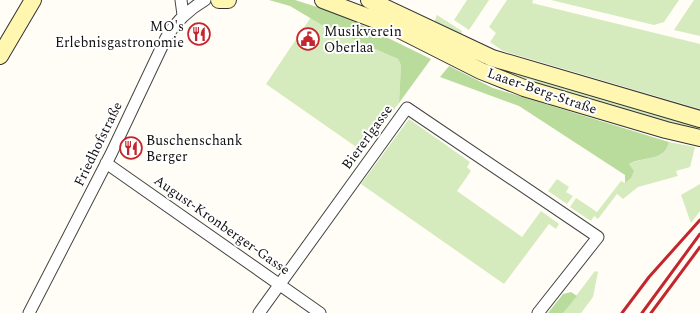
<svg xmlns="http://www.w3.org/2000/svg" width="700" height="313" font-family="Spectral,serif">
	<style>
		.green { fill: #d5ebbd }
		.forest { fill: #b9dc9c }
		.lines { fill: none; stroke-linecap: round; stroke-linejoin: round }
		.minor-casing { stroke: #444; stroke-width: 13 }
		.secondary-casing { stroke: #333; stroke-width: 18 }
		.minor { stroke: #fff; stroke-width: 11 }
		.secondary { stroke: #fff6b0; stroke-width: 16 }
		.rail { stroke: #c4262e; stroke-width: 3 }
		.labels { text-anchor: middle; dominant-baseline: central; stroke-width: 4; stroke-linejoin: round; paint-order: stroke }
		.poi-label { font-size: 14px; fill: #111; stroke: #fff; text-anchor: start }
		.street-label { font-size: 14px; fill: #111; stroke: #fff }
	</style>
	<rect width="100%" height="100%" fill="#fffdf5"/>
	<path class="green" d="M467 0H489L469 30 454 20Z
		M507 0H533L532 3 700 44V109L503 51 490 42 496 33 489 27Z
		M551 0H679L664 22 654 25Z
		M694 0H700V36L674 30Z
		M437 15 462 31 461 35 434 22Z
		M311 17 327 28 398 59 401 65 399 103 362 151 266 84Z
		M466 53 700 125V132L523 81 465 56Z
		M409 119 470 162 467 167 471 171 457 191 522 237 541 211 559 224 556 229 549 224 504 284 361 184Z
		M669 142 695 147 690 167 676 171 678 176 638 187 623 199 617 194 598 219 594 216 591 221 570 207 576 198 597 212 621 181 625 183 629 164C642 157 665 161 669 142Z
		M557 179 569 187 566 192 573 196 567 204 548 191Z
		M700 184V211L691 223 681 195Z
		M595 271 598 272 593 297 581 313H563Z"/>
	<path class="forest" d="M269 0H295L339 14 431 59 399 103 401 65 398 59 327 28 290 6Z
		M449 66 493 88 669 142C665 162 642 156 629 164L634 171 631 178 625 183V175L519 106 440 77Z
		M571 292 577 296 563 313H548L563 294Z"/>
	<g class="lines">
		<g class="minor-casing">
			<path id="minor" d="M181 0 183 15
				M106 163 320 313
				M29 313 111 154 166 38C176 21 188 10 205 0
				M259 313 407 108 598 237 538 313"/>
		</g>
		<g class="secondary-casing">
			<path id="secondary" d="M219 0H228
				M323 0 394 27 481 71 524 88 666 130 700 138
				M369 0 492 58 700 119
				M0 56 33 0"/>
		</g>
		<use href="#minor" class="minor"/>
		<use href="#secondary" class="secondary"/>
		<path class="rail" d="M622 313 649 277 700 220
			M642 313 700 234
			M651 313 700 247"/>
	</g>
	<defs>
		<g id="restaurant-ring" transform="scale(1.15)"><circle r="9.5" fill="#fff" stroke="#c4262e" stroke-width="1.5"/><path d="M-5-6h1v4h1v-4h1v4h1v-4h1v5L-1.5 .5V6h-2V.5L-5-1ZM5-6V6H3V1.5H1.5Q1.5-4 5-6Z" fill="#c4262e"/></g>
		<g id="civic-ring" transform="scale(1.15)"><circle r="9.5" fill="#fff" stroke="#c4262e" stroke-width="1.5"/><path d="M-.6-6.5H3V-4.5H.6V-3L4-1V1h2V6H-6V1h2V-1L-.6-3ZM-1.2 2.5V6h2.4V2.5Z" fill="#c4262e"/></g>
	</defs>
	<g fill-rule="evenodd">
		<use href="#restaurant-ring" x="199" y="34"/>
		<use href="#civic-ring" x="308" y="39"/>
		<use href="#restaurant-ring" x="131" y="148"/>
	</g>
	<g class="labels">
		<g class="poi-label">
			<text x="184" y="26" text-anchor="end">MO's<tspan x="184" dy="16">Erlebnisgastronomie</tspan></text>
			<text x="324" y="31">Musikverein<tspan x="324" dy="16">Oberlaa</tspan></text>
			<text x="146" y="140">Buschenschank<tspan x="146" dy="16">Berger</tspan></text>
		</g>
		<g class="street-label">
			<text transform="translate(542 91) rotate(19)">Laaer-Berg-Straße</text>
			<text transform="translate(367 137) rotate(-54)">Biererlgasse</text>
			<text transform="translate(98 144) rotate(-64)">Friedhofstraße</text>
			<text transform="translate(222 225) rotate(35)">August-Kronberger-Gasse</text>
		</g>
	</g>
</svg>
